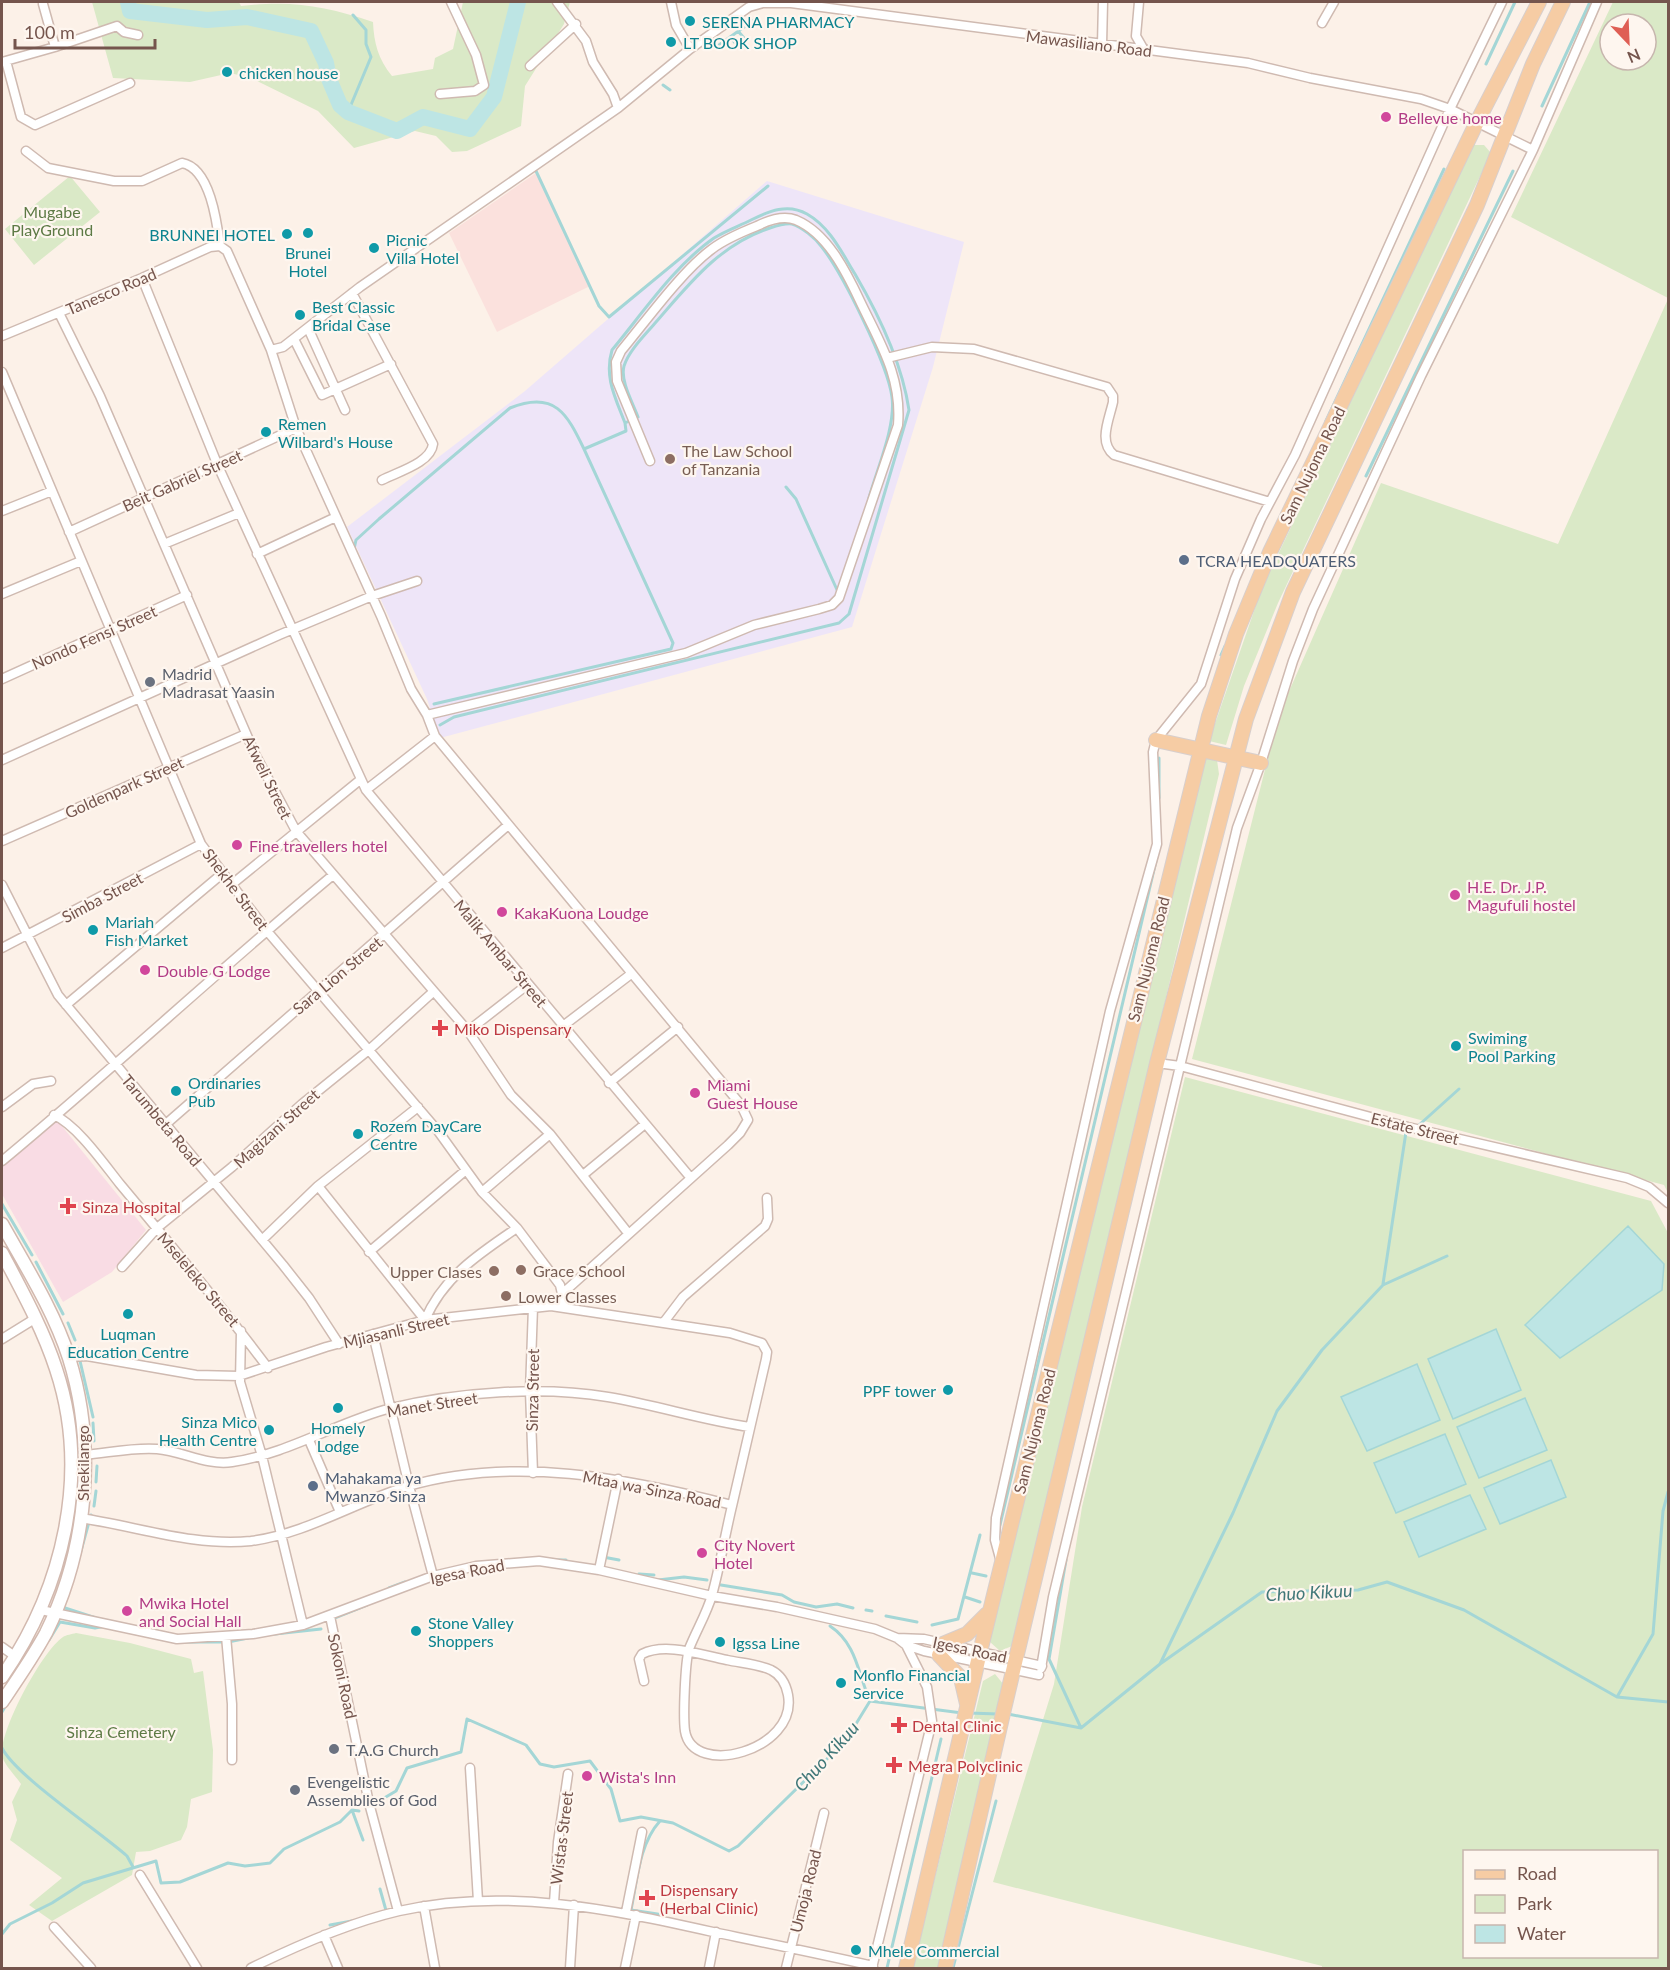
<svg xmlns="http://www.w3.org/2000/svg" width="1670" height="1970" font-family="Lato,sans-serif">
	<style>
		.commercial { fill: #fbe1dd }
		.education { fill: #eee5f8 }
		.medical { fill: #f9dce4 }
		.green { fill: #dae9c7; fill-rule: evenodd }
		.water { fill: #bde5e4; stroke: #a4d6d6; stroke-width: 1.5 }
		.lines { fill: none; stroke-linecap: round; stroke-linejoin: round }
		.stream { stroke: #a4d6d6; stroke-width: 3 }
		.river { stroke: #bde5e4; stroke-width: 16 }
		.street-casing { stroke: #cfbab1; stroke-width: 11 }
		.secondary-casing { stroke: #d2b9af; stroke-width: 15 }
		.primary-casing { stroke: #d8cfcd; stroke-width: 16 }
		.street { stroke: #fff; stroke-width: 8 }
		.secondary { stroke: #fff; stroke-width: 12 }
		.primary { stroke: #f6cca4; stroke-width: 14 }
		.culture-dot { fill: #0f9aa8; stroke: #fef6ef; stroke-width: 2 }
		.hotel-dot { fill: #d1479c; stroke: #fef6ef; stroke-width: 2 }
		.education-dot { fill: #8d6e63; stroke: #fef6ef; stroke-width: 2 }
		.service-dot { fill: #5c6f8a; stroke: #fef6ef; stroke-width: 2 }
		.worship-dot { fill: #6b7280; stroke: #fef6ef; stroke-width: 2 }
		.health-dot { fill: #e0444e; stroke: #fef6ef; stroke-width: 2 }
		.labels { text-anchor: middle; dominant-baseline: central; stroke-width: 4.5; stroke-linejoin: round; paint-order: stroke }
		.culture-label { font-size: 16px; fill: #0d838f; stroke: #fef6ef; text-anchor: start }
		.street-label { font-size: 16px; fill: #75554d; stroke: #fef6ef }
		.hotel-label { font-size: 16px; fill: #b23c85; stroke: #fef6ef; text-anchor: start }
		.park-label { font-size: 16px; fill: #5d7a45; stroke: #fef6ef }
		.education-label { font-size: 16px; fill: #785e54; stroke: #fef6ef; text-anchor: start }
		.service-label { font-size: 16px; fill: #4e5e75; stroke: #fef6ef; text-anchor: start }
		.worship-label { font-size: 16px; fill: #5b616d; stroke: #fef6ef; text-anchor: start }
		.health-label { font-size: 16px; fill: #be3a42; stroke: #fef6ef; text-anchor: start }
		.water-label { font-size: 18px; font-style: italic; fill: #417879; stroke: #fef6ef }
	</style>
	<rect width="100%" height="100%" fill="#fcf1e8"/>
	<path class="commercial" d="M536 173 590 286 497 332 449 233Z"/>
	<path class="education" d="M767 181 964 242 933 367 852 627 440 738 427 699 347 527 525 391Z"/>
	<path class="medical" d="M57 1120 146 1230 112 1272 63 1302 2 1194V1166Z"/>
	<path class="green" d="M92 2H239L241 6C292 0 326 6 373 22 374 43 378 59 392 76L433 69 435 58 453 49 463 2H570L564 24 525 86 521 126 467 151 452 152 436 136 415 131 354 148 318 111 251 78 230 73 190 82 113 78Z
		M1613 2H1668V298L1511 217ZM1610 24H1646V60H1610Z
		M1473 145H1484L1491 153 1278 603 1244 686 1226 745 1209 741 1262 588Z
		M70 176 100 212 34 265 5 229Z
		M1668 299V1193L1664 1185 1192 1059 1279 714 1381 483 1558 544Z
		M1211 754 1217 760 1219 774 1012 1646 1000 1651 990 1642 1132 1021 1203 757Z
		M1185 1077 1651 1201 1668 1233V1968H1322V1966L993 1882 1054 1684 1082 1507ZM1464 1852H1656V1956H1464Z
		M76 1633 130 1643 191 1659 194 1673 203 1671 213 1750 212 1792 191 1799 187 1827 181 1840 150 1851 136 1852 132 1875 52 1921 29 1905 62 1878 10 1840 17 1820 12 1802 21 1784C16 1776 2 1763 2 1754 0 1730 42 1651 63 1637 66 1635 72 1634 76 1633Z
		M995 1674 1004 1685 938 1968H913L983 1681Z"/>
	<path class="water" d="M1628 1226 1664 1264 1662 1290 1560 1358 1525 1325Z
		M1496 1329 1521 1390 1453 1419 1428 1359Z
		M1417 1364 1440 1420 1367 1451 1341 1397Z
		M1525 1398 1547 1450 1479 1478 1457 1427Z
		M1445 1434 1466 1484 1396 1513 1374 1463Z
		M1551 1460 1566 1497 1500 1524 1484 1488Z
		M1470 1495 1486 1529 1419 1557 1404 1522Z"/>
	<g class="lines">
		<path class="stream" d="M738 31 744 38
			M730 37 736 44
			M719 45 758 17
			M1486 64 1515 2
			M663 85 670 90
			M1542 106 1590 2
			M348 112 371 57 366 44V30L353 15
			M536 171 599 306 609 317 768 186
			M1326 421 1444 169
			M1366 476 1513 171
			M786 487 796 499 838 592
			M354 549 356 540 379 519 510 408C555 390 567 414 584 449L626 431 625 423 638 417C633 403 620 381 624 366 629 350 646 334 656 322 689 284 720 244 770 228 776 226 785 223 792 224 802 227 815 238 821 246 842 272 888 365 892 397 896 426 877 469 869 498
			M1221 655 1225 646
			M434 704 671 649 673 643 584 449
			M440 725 454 717 839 623 849 614 909 410C902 363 879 315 855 274 842 253 830 227 807 214 788 203 769 211 751 220 739 226 725 231 714 238 675 265 642 314 612 350 604 377 615 397 625 423
			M1159 758V798
			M1419 1125 1459 1089
			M2 1204 32 1255
			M36 1262 63 1314
			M1383 1284 1406 1132
			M68 1323 75 1340
			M77 1348 93 1417
			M93 1423 94 1441
			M96 1482 97 1466
			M94 1506 96 1491
			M1000 1525 1160 844
			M603 1557 619 1560
			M555 1560H566
			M1066 1560 1049 1659 1081 1728
			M77 1565 91 1515
			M972 1573 986 1576
			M639 1574 654 1575
			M658 1580 684 1577 707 1580
			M721 1585 782 1595 794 1602 816 1607 837 1604 853 1608
			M389 1588 405 1582
			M965 1597 980 1602
			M62 1607 96 1618
			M866 1610 872 1611
			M886 1616 917 1622
			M332 1619 367 1605
			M932 1625 958 1619 980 1535
			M830 1626C857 1644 858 1674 870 1701
			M275 1634 321 1629
			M49 1640 60 1622 95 1628 106 1626
			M186 1642H228L248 1638
			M1160 1664 1233 1513 1277 1411 1322 1350 1383 1285 1447 1256
			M1617 1697 1653 1634 1663 1511 1668 1492
			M2 1712 6 1705
			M969 1713 998 1714
			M1008 1714 1081 1728 1160 1664 1262 1592 1358 1590 1387 1582 1464 1610 1617 1697 1668 1702
			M2 1748C16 1776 99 1831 127 1856L133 1867
			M374 1804 396 1791 407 1768 461 1752 467 1719 526 1745 540 1764 554 1767 590 1761 611 1789 620 1821 641 1817 673 1823 729 1851 738 1846 832 1754 851 1732 870 1701 962 1713
			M352 1810 363 1840
			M660 1821C639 1844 637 1881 631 1910L664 1915V1920
			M380 1889 387 1914
			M330 1925 352 1921
			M2 1934 10 1924 52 1903 83 1883 156 1861 161 1883 180 1882 228 1863 245 1866 270 1863 284 1849 340 1822 352 1810 359 1811
			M887 1968 941 1739
			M953 1968 996 1801"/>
		<path class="river" d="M128 2 130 11 207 20 247 17 311 31 326 63 329 79 340 105 348 112 397 131 423 117 470 129 494 97 518 2"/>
		<g class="street-casing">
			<path id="street" d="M557 2 586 41 593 62 613 94 618 108
				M671 2 676 25 690 49
				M1139 2 1136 36 1144 50
				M43 4 55 47 117 26 124 32 138 35
				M1322 23 1334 2
				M1102 45 1103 2
				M6 61 21 117 35 125 130 83
				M2 62 55 47
				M530 66 576 24
				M440 94 475 91 484 85 476 55 451 2
				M26 151 48 168 114 181H142L182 163C210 168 217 222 220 246L227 251 271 350 296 428 381 616 411 689 427 715
				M142 278 218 466 366 790 690 1177
				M352 293 433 444C431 463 397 472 382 480
				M59 313 100 396 255 754 296 831 468 1031 511 1095 550 1134 628 1233
				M308 328 345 410
				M2 336 142 278 210 247 220 246
				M294 339 322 395 391 364
				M271 350 283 347 360 287 618 108 690 49 749 7 763 3H791L1248 63 1310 78 1421 99 1450 109 1533 150
				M887 358 932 347 974 349 1107 387 1113 396V402C1109 420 1098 442 1114 455L1270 502
				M2 372 201 844 267 931 438 1131 482 1192 517 1228 560 1285 565 1307
				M2 511 52 491
				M69 532 296 428
				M164 544 239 513
				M257 554 336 517
				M2 594 81 561
				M2 679 187 595
				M435 736 741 1105 748 1120 740 1133 728 1145 563 1293
				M2 760 279 635 372 596 417 581
				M366 790 435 736 427 715 686 653 754 625 819 609 832 605 839 598 898 425C902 377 880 343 860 301 846 271 827 233 796 220 783 215 769 220 757 226 742 232 725 239 712 249 682 271 646 321 621 351L616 362 617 381 650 461
				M2 841 246 734
				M2 885 58 995 283 1265 309 1298 339 1344
				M231 885 360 780
				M2 948 201 844
				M66 1005 223 873
				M563 1026 631 974
				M468 1031 527 985
				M1157 1063 1180 1066 1408 1127 1627 1178 1649 1187 1668 1203
				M609 1083 678 1027
				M2 1107 33 1084 51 1081
				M54 1115C77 1125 104 1164 120 1184 171 1245 221 1305 268 1368
				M166 1124 507 826
				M2 1161C114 1068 221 968 333 875
				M583 1175 645 1124
				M318 1186 425 1320C443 1277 480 1253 517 1228
				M482 1192 550 1134
				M262 1240 318 1186 418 1107
				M369 1252 466 1170
				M122 1267 157 1228 232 1167 302 1104 370 1049 433 992
				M664 1322 683 1297 765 1226 768 1219 767 1198
				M241 1331 240 1382 262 1456 303 1625
				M373 1334 409 1486 433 1576
				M2 1339 36 1318
				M68 1357 87 1356 196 1375 239 1376 326 1347 425 1320 551 1306 730 1333 762 1343 767 1352 766 1359C755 1408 743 1457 732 1506 725 1535 720 1566 712 1595 707 1613 696 1631 689 1649 685 1663 683 1716 685 1731 693 1779 798 1750 788 1695 786 1684 781 1675 771 1670 758 1664 740 1663 727 1660 701 1655 666 1642 642 1654L639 1659 644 1681
				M309 1440 340 1512
				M84 1455C108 1453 134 1447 157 1449 182 1451 207 1466 232 1462 288 1454 337 1422 391 1408 456 1392 542 1386 608 1397 656 1405 702 1420 750 1427
				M533 1473 530 1391 533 1307
				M80 1518C136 1526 194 1547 251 1541 305 1534 354 1503 405 1487 512 1455 628 1478 732 1505
				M1001 1562 995 1540 996 1518 1110 1011 1157 844 1153 752 1156 740 1201 684 1235 579 1261 519 1295 455 1450 109 1502 2
				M599 1570 618 1479
				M41 1610 177 1639 253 1634 303 1625 433 1576 476 1566 539 1561 599 1570 712 1596 777 1607 875 1629 897 1638 906 1645 924 1651 1039 1675
				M330 1616 369 1803 398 1911
				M226 1636 232 1704V1760
				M897 1638 924 1639 1042 1666
				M2 1647 16 1657
				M1041 1668 1053 1597 1237 828 1261 763 1293 661 1313 609 1421 376 1533 150 1597 2
				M470 1768 478 1901
				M140 1875 197 1968
				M554 1903 558 1842 568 1774
				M424 1906 435 1968
				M626 1912 642 1832
				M54 1927 91 1968
				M324 1935 338 1968
				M251 1968C298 1945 348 1923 399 1911 504 1887 610 1909 713 1932 766 1943 820 1954 873 1966
				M570 1968 574 1905
				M625 1968 636 1915
				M709 1968 716 1932
				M786 1968 824 1813
				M872 1968 932 1721 927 1687 906 1645"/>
		</g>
		<g class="secondary-casing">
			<path id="secondary" d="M2 1224C26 1267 54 1311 69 1358 97 1447 87 1550 46 1633 33 1657 17 1680 2 1702
				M2 1253C22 1291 43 1329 56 1369 91 1474 63 1589 2 1677"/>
		</g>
		<g class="primary-casing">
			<path id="primary" d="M1156 740 1261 763
				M943 1644 967 1634 987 1614
				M939 1655 961 1678 967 1704
				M906 1968 980 1652 1209 716 1236 634 1270 552 1477 122 1539 2
				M945 1968 1004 1709 1157 1063 1246 719 1293 592 1477 205 1533 64 1563 2"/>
		</g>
		<use href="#street" class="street"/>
		<use href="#secondary" class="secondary"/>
		<use href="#primary" class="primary"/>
	</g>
	<g class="culture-dot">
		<circle cx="690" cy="21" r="6"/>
		<circle cx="671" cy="42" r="6"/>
		<circle cx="227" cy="72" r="6"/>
		<circle cx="308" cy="233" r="6"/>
		<circle cx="287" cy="234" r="6"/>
		<circle cx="374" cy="248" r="6"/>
		<circle cx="300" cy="315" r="6"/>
		<circle cx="266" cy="432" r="6"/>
		<circle cx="93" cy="930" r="6"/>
		<circle cx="1456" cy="1046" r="6"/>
		<circle cx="176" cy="1091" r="6"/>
		<circle cx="358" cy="1134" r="6"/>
		<circle cx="128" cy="1314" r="6"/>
		<circle cx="948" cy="1390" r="6"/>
		<circle cx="338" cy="1408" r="6"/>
		<circle cx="269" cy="1430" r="6"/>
		<circle cx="416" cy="1631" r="6"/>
		<circle cx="720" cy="1642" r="6"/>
		<circle cx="841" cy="1683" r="6"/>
		<circle cx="856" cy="1950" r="6"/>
	</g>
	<g class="hotel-dot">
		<circle cx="1386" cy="117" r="6"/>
		<circle cx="237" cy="845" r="6"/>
		<circle cx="1455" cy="895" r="6"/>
		<circle cx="502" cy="912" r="6"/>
		<circle cx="145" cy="970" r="6"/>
		<circle cx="695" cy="1093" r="6"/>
		<circle cx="702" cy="1553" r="6"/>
		<circle cx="127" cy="1611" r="6"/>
		<circle cx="587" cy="1776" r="6"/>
	</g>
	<g class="education-dot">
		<circle cx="670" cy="459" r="6"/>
		<circle cx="521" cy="1270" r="6"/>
		<circle cx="494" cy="1271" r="6"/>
		<circle cx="506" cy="1296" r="6"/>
	</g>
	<g class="service-dot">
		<circle cx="1184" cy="560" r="6"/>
		<circle cx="313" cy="1486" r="6"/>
	</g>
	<g class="worship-dot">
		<circle cx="150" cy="682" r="6"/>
		<circle cx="334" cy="1749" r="6"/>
		<circle cx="295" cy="1790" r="6"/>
	</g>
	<g class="health-dot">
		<path d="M437 1019h6v6h6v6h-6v6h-6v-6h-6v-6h6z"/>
		<path d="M65 1197h6v6h6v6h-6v6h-6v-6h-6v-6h6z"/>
		<path d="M896 1716h6v6h6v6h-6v6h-6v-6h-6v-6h6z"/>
		<path d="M891 1756h6v6h6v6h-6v6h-6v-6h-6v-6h6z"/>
		<path d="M644 1889h6v6h6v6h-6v6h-6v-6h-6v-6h6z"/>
	</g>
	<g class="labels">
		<g class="culture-label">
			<text x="702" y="21">SERENA PHARMACY</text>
			<text x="683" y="42">LT BOOK SHOP</text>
			<text x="239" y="72">chicken house</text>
			<text x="275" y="234" text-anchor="end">BRUNNEI HOTEL</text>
			<text x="386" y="239">Picnic<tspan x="386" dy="18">Villa Hotel</tspan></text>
			<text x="308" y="252" text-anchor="middle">Brunei<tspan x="308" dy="18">Hotel</tspan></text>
			<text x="312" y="306">Best Classic<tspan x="312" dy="18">Bridal Case</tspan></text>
			<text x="278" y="423">Remen<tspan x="278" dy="18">Wilbard's House</tspan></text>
			<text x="105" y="921">Mariah<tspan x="105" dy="18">Fish Market</tspan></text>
			<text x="1468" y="1037">Swiming<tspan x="1468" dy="18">Pool Parking</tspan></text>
			<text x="188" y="1082">Ordinaries<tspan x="188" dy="18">Pub</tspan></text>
			<text x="370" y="1125">Rozem DayCare<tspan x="370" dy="18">Centre</tspan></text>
			<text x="128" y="1333" text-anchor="middle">Luqman<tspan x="128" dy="18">Education Centre</tspan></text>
			<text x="936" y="1390" text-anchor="end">PPF tower</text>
			<text x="257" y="1421" text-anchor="end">Sinza Mico<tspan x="257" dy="18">Health Centre</tspan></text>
			<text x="338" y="1427" text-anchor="middle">Homely<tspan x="338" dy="18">Lodge</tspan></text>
			<text x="428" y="1622">Stone Valley<tspan x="428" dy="18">Shoppers</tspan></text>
			<text x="732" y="1642">Igssa Line</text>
			<text x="853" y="1674">Monflo Financial<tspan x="853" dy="18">Service</tspan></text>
			<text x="868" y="1950">Mhele Commercial</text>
		</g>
		<g class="street-label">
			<text transform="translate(1089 43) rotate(7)">Mawasiliano Road</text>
			<text transform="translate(111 291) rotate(-23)">Tanesco Road</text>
			<text transform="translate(1312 465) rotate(-64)">Sam Nujoma Road</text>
			<text transform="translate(182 480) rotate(-24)">Beit Gabriel Street</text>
			<text transform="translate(94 637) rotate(-24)">Nondo Fensi Street</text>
			<text transform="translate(268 777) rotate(64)">Afweli Street</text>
			<text transform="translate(124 787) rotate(-24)">Goldenpark Street</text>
			<text transform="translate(236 889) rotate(53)">Shekhe Street</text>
			<text transform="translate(102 897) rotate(-28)">Simba Street</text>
			<text transform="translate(501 953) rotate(50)">Malik Ambar Street</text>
			<text transform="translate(1148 959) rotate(-76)">Sam Nujoma Road</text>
			<text transform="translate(337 975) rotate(-40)">Sara Lion Street</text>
			<text transform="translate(162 1120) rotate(50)">Tarumbeta Road</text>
			<text transform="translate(276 1128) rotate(-42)">Magizani Street</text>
			<text transform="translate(1415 1128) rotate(14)">Estate Street</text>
			<text transform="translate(199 1279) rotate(50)">Mseleleko Street</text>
			<text transform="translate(396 1330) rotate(-13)">Mjiasanli Street</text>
			<text transform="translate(532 1390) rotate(-89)">Sinza Street</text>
			<text transform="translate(432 1404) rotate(-9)">Manet Street</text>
			<text transform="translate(1034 1431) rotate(-76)">Sam Nujoma Road</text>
			<text transform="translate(82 1463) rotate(-90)">Shekilango</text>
			<text transform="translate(652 1489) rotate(11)">Mtaa wa Sinza Road</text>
			<text transform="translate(467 1571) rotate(-11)">Igesa Road</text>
			<text transform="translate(970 1649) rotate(12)">Igesa Road</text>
			<text transform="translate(343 1676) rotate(78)">Sokoni Road</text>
			<text transform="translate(561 1838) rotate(-83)">Wistas Street</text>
			<text transform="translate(805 1891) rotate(-76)">Umoja Road</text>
		</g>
		<g class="hotel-label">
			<text x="1398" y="117">Bellevue home</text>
			<text x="249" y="845">Fine travellers hotel</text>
			<text x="1467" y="886">H.E. Dr. J.P.<tspan x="1467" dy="18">Magufuli hostel</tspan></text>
			<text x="514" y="912">KakaKuona Loudge</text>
			<text x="157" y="970">Double G Lodge</text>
			<text x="707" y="1084">Miami<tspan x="707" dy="18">Guest House</tspan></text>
			<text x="714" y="1544">City Novert<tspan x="714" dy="18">Hotel</tspan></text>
			<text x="139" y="1602">Mwika Hotel<tspan x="139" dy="18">and Social Hall</tspan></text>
			<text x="599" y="1776">Wista's Inn</text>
		</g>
		<g class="park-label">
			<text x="52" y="211">Mugabe<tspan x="52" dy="18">PlayGround</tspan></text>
			<text x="121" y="1731">Sinza Cemetery</text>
		</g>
		<g class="education-label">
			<text x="682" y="450">The Law School<tspan x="682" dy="18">of Tanzania</tspan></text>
			<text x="533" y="1270">Grace School</text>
			<text x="482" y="1271" text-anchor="end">Upper Clases</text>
			<text x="518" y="1296">Lower Classes</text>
		</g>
		<g class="service-label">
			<text x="1196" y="560">TCRA HEADQUATERS</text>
			<text x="325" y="1477">Mahakama ya<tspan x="325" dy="18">Mwanzo Sinza</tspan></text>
		</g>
		<g class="worship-label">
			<text x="162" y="673">Madrid<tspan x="162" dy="18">Madrasat Yaasin</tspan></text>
			<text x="346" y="1749">T.A.G Church</text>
			<text x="307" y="1781">Evengelistic<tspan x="307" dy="18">Assemblies of God</tspan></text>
		</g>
		<g class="health-label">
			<text x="454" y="1028">Miko Dispensary</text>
			<text x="82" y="1206">Sinza Hospital</text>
			<text x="912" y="1725">Dental Clinic</text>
			<text x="908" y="1765">Megra Polyclinic</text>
			<text x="660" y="1889">Dispensary<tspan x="660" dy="18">(Herbal Clinic)</tspan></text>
		</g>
		<g class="water-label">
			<text transform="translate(1309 1592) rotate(-3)">Chuo Kikuu</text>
			<text transform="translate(826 1756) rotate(-48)">Chuo Kikuu</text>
		</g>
	</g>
	<rect width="1670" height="1970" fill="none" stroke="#75554d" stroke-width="6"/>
	<rect x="1463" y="1850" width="195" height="108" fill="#fef6ef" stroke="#c7b6ae" stroke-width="1.5"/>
	<rect x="1475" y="1870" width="30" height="9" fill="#f6cca4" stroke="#c7b6ae" stroke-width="1.5"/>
	<text x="1517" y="1880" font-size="18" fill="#75554d">Road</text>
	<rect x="1475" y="1895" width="30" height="18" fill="#dae9c7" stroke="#c7b6ae" stroke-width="1.5"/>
	<text x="1517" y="1910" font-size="18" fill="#75554d">Park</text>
	<rect x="1475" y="1925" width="30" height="18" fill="#bde5e4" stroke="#c7b6ae" stroke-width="1.5"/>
	<text x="1517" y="1940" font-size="18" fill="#75554d">Water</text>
	<g transform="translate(1628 42) rotate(157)"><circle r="28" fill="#fef6ef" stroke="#c7b6ae" stroke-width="1.5"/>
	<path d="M0-4.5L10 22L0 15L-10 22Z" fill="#df5e54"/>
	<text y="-9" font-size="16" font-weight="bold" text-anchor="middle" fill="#75554d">N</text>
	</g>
	<path d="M15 39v9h140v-9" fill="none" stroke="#75554d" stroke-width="3"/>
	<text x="24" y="39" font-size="18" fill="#75554d" stroke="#fef6ef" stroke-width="4.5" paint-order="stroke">100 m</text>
</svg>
